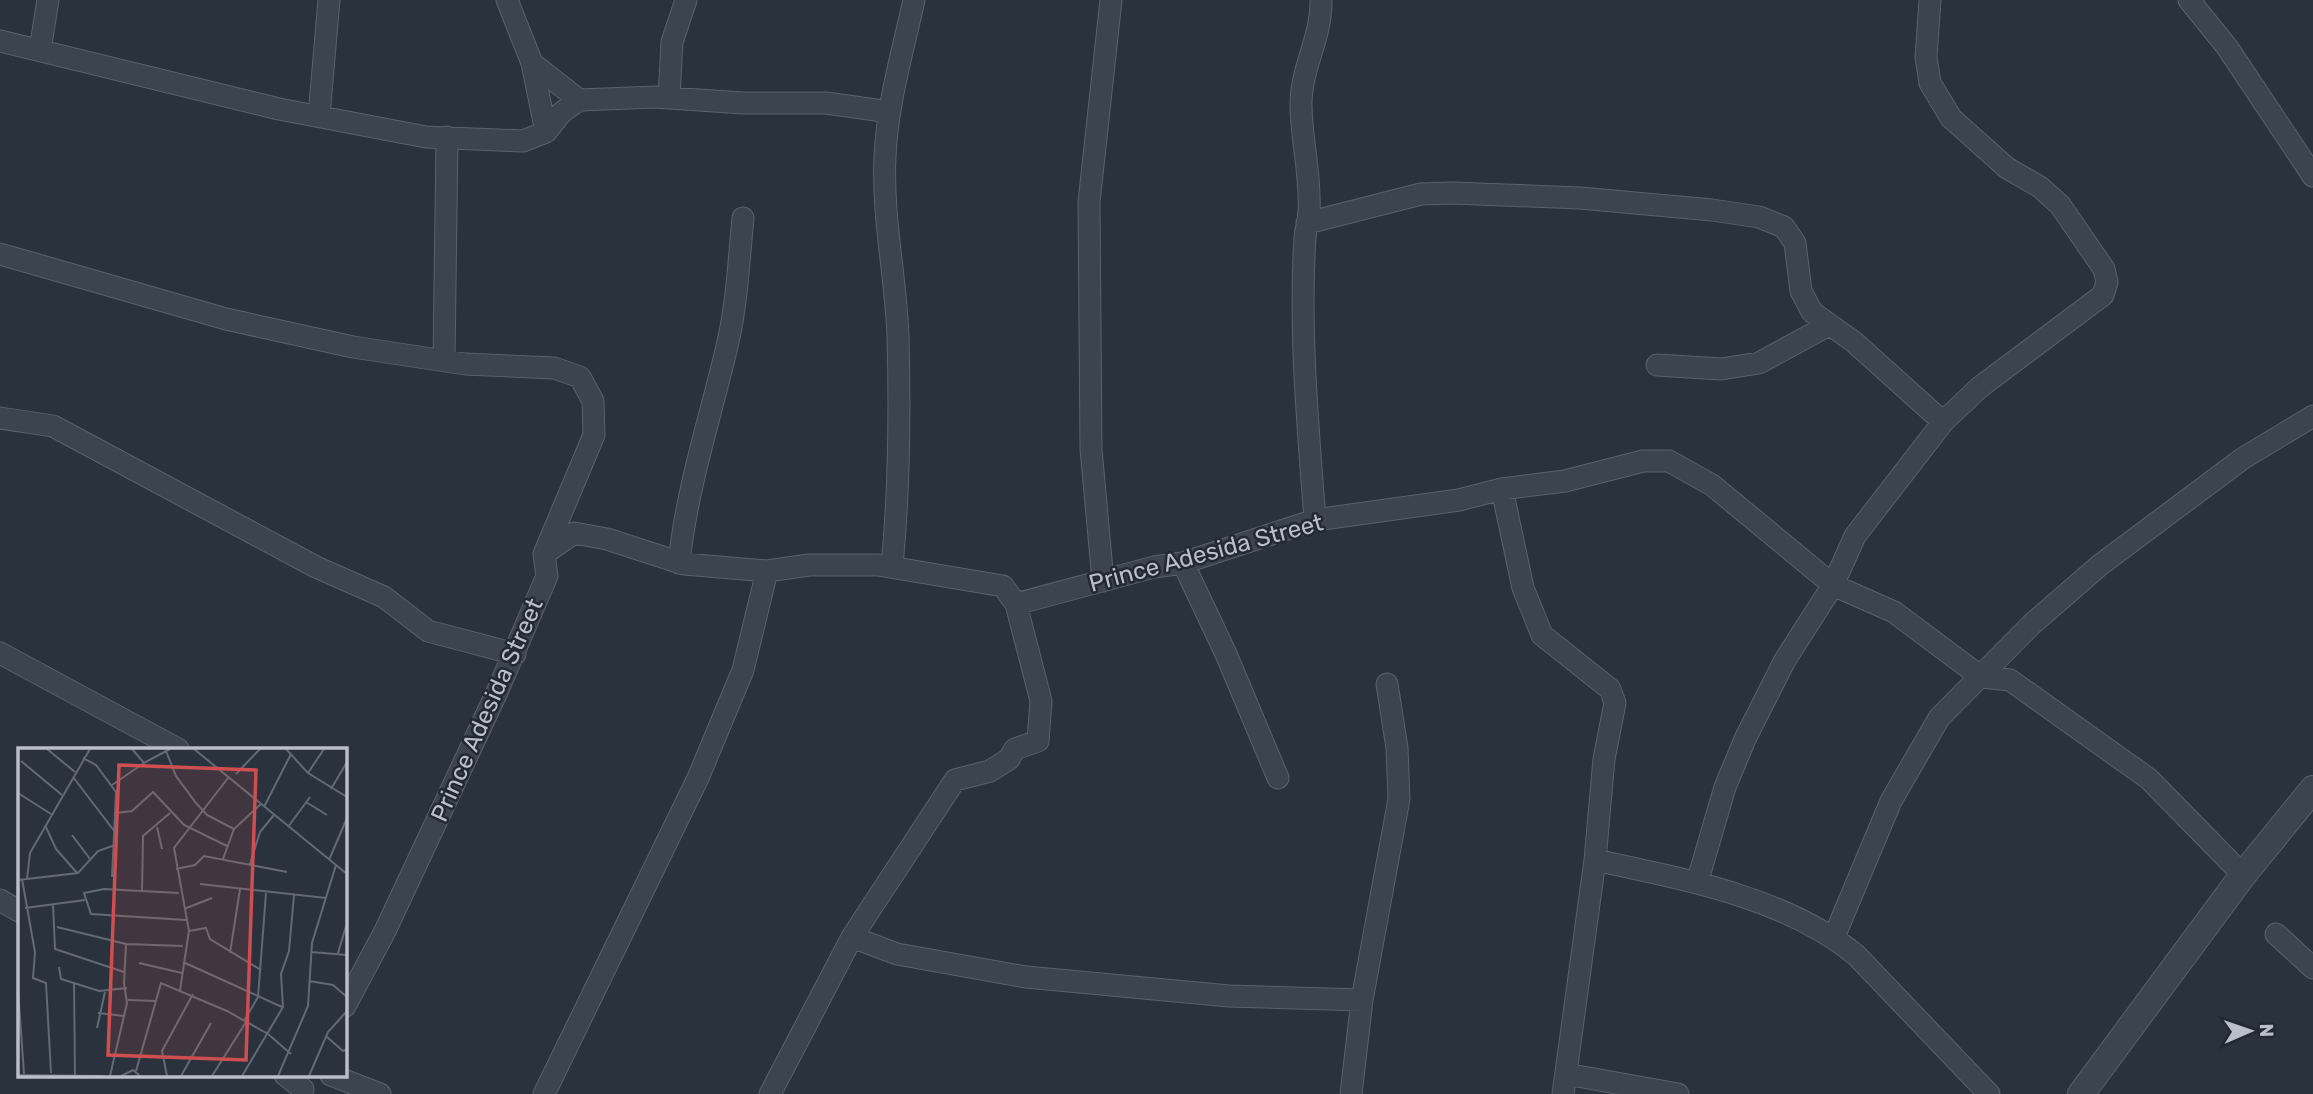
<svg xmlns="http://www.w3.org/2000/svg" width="2313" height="1094" font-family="Rubik,sans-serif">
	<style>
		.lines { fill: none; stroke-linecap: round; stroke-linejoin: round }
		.minor-casing { stroke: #5a626b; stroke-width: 23 }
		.tertiary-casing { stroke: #5a626b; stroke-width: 28 }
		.minor { stroke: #3c444e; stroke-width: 21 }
		.tertiary { stroke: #3c444e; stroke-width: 26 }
		.labels { text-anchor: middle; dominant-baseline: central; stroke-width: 5; stroke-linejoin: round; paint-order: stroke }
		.street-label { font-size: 24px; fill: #b9bfc8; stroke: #212933 }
		.inset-road { fill: none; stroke: #636a75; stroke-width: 2 }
		.view { fill: #cf4e50; fill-opacity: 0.15; stroke: #cf4e50; stroke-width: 3.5 }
		.inset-edge { fill: none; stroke: #b9bfc8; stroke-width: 3.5 }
	</style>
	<rect width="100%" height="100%" fill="#29323d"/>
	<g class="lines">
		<g class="minor-casing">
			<path id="minor" d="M507 0 532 63 546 132
				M2189 0 2227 47 2313 176
				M0 41 279 109 426 137 523 141 546 132 561 113 579 100 655 97 743 103H826L890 112
				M40 50 48 0
				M532 63 579 100
				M669 98 672 42 686 0
				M319 116 329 0
				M1307 223 1421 194 1453 193 1580 198 1712 210 1759 217 1784 227 1795 243 1801 291 1812 312 1854 342 1943 422
				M0 254 226 319 353 347 465 364 554 368 580 377 593 401 594 435 544 554 547 576 497 692 385 931 345 1006
				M444 360 447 137
				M1657 365 1721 369 1759 363 1829 325
				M0 418 53 426 316 567 384 597 428 631 515 654
				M1502 489 1523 588 1542 635 1610 689 1615 703 1604 759 1595 860 1563 1094
				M1315 520C1308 427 1299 330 1305 237 1306 228 1309 219 1309 210 1311 175 1301 139 1301 104 1301 67 1322 37 1321 0
				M544 554 574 533 607 539 684 564 767 571 809 565H878L1003 586 1016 604 1154 567 1183 563 1315 520 1459 500 1502 489 1565 481 1643 461H1669L1712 485 1833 585 1894 612 1981 677 2010 680 2149 779 2243 875
				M679 563C687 486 711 416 728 342 737 302 739 259 743 218
				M1183 563 1226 654 1278 778
				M892 566C899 493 900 411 898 337 896 277 882 217 885 157 887 104 903 51 914 0
				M1103 581 1091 449 1089 202 1111 0
				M0 653 178 749
				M1595 860C1683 879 1785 897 1856 955L1989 1094
				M1697 883 1725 787 1746 737 1785 660 1833 585 1855 536 1943 422 1980 387 2103 295 2107 282 2104 269 2060 205 2040 187 2007 168 1951 118 1930 83 1926 57 1930 0
				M0 900 19 911
				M2276 934 2313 968
				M852 937 897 954 1026 977 1229 996 1362 1000
				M1834 937 1891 801 1939 718 2032 624 2100 565 2242 459 2313 416
				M1566 1074 1678 1094
				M285 1075 303 1089
				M331 1075 380 1094
				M544 1094 698 778 743 670 767 571
				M770 1094 852 937 955 780 990 771 1009 759 1015 749 1038 741 1041 701 1016 604
				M1351 1094 1362 1000 1399 799 1397 748 1387 684"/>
		</g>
		<g class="tertiary-casing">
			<path id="tertiary" d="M2081 1094 2243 875 2313 789"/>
		</g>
		<use href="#minor" class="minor"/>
		<use href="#tertiary" class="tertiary"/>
	</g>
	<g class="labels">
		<g class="street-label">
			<text transform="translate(1206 553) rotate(-15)">Prince Adesida Street</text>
			<text transform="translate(487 710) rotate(-66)">Prince Adesida Street</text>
		</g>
	</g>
	<g transform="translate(18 748)">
		<rect width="329" height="329" fill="#29323d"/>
		<path class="inset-road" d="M29 1 57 24M114 1 126 15 152 1M176 1 329 126M268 1 290 25 329 49M148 3 158 28 178 55 189 67 216 81M65 10 78 17 98 44 94 129M3 13 44 47M290 25 306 1M218 26 242 1M55 29 97 84M94 37 126 15M313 41 329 14M0 45 33 66M288 54 309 67M246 59 273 6M98 65 114 63 135 44 166 77 209 98M27 77 38 101 59 125M139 79 144 101M270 79 292 49M54 87 72 111M205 111 216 81 243 56M311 112 329 70M232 116 242 84 256 67M158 121 177 117 186 108 269 124M4 131 17 204 15 230 28 235 33 325M9 131 12 105 72 1M0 132 60 125 80 103 97 97M182 136 308 150M124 144 125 88 152 65M161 145 86 141 66 145 73 166 168 172M35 156 37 201 106 224M7 160 67 152M166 161 194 150M39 179 108 196 165 198M171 183 188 180 192 191 243 222M293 204 329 207M212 205 222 141M320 205 329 175M165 214 264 259M121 215 164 225M41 219 43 231 81 243 109 240M291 233 315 237 329 249M56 234 57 328M0 241 6 326M162 242 171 183 156 100 210 30M110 252 138 253M80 265 106 268M226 273 240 249 248 145M79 280 87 244M309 289 325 303 329 301M118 323 143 235 209 263 250 286 273 306M0 327 85 328M92 328 109 255 106 235 108 196M103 328 115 322 122 328M149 328 144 303 175 246M163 328 193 275M194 328 228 274M224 328 265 259 263 226 271 203 276 147M260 328 290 258 294 195 318 117M291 328 310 284 329 263"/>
		<path class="view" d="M101 17 238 22 228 312 90 307Z"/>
		<rect width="329" height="329" class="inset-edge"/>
	</g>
	<g transform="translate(2250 1031) rotate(88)" stroke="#212933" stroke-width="5" paint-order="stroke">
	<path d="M0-5L12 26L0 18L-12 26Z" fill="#b9bfc8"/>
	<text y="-10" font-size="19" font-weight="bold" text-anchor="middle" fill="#b9bfc8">N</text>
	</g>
</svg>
